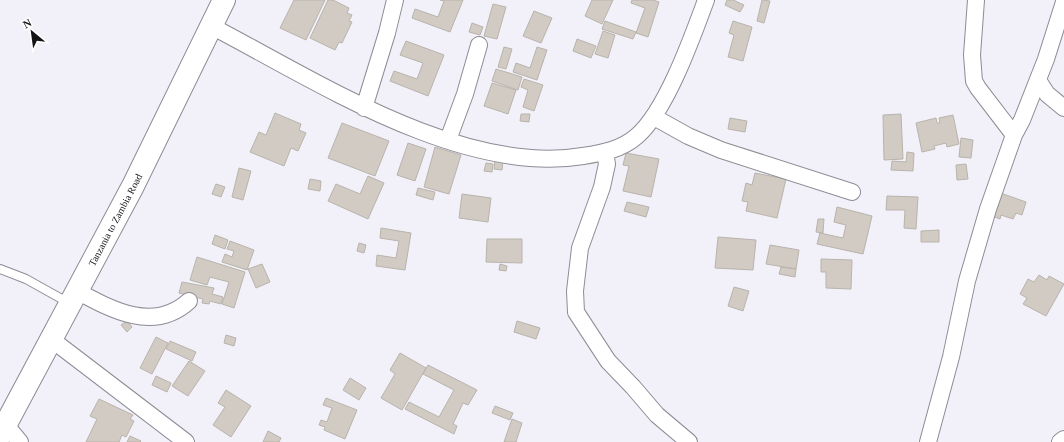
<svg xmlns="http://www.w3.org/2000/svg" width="1064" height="442" font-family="'Times New Roman',serif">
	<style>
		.building { fill: #d1cbc3; stroke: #b8b3ab }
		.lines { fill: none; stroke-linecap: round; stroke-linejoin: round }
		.lane-casing { stroke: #8d8c95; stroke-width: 10 }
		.street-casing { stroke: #8d8c95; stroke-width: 18 }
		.highway-casing { stroke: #8d8c95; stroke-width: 24 }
		.lane { stroke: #fff; stroke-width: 8 }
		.street { stroke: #fff; stroke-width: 16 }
		.highway { stroke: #fff; stroke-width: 22 }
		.labels { text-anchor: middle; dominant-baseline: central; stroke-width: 3.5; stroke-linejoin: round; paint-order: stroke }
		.street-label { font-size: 10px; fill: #131316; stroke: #fff }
	</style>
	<rect width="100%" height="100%" fill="#f2f1fa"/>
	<path class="building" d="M294 0H325L306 40 280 28Z
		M328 0H333L349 8 347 13 352 15 349 21 352 22 342 43 339 42 335 50 310 38Z
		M440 0H463L450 32 412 18 415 9 438 17 444 1Z
		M592 0H613L602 24 585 16Z
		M632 0H653L659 2 648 37 636 33 645 8 631 3Z
		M727 0H733L744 5 740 12 725 5Z
		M762 0 770 1 764 23 757 21Z
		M493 4 506 7 497 39 484 36Z
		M534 11 552 18 541 43 523 36Z
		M605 21 636 32 633 39 602 29Z
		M733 21 752 27 743 61 728 57 734 35 729 33Z
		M472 23 483 27 480 35 469 32Z
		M603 31 615 35 608 58 595 54Z
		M577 39 596 46 591 58 573 51Z
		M406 41 444 55 428 96 390 81 394 71 417 79 423 63 400 55Z
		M504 47 512 49 506 69 498 67Z
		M537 47 547 50 537 80 513 72 516 63 530 68Z
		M496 69 522 77 518 90 492 81Z
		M524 79 543 85 534 111 523 107 528 90 521 87Z
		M492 83 516 90 508 114 484 106Z
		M275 113 301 124 299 130 306 133 298 151 291 148 284 166 250 152 259 132 266 135Z
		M521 114H530L529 122 520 121Z
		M901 114 903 159 884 160 883 115Z
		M953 115 959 144 947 147 946 143 934 146 935 149 922 152 916 123 936 118 937 123H940L939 118Z
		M730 118 747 121 745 132 728 129Z
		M342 123 389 141 375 176 328 158Z
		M961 138 973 140 971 158 959 157Z
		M408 143 426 149 415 181 397 175Z
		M435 147 461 155 449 194 424 187Z
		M907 152 914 153 913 171 891 170 892 161 906 162Z
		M626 153 659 159 651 197 623 191 629 166 623 165Z
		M495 159 503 160 502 170 494 169Z
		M486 163 493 164 492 172 484 171Z
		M966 164 968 179 957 180 956 165Z
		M239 168 251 171 243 200 232 197Z
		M755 173 786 179 777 218 746 211 748 202 742 201 746 183 752 185Z
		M368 176 384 183 368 219 328 201 336 184 360 194Z
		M310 179 321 181 320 191 308 189Z
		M216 184 225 187 221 197 212 194Z
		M418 188 435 192 433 200 416 195Z
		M995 191 1026 202 1022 215 1016 213 1013 219 1001 215 1000 219 987 214Z
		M462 194 491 198 488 222 459 218Z
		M887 196 918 197 916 229 904 228 905 210H886Z
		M627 202 649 207 646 217 624 211Z
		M837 207 872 216 863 254 817 244 820 233 843 238 846 225 834 222Z
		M818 219H824L823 233 816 232Z
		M381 228 411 233 405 270 376 266 377 255 396 258 399 241 380 238Z
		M939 230V242H921V231Z
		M215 235 228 240 225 249 212 244Z
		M718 237 756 240 753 270 715 268Z
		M487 239H522V263L486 262Z
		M230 241 254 250 247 270 222 262 225 254 232 257 234 251 227 249Z
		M359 243 366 245 364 253 357 251Z
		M770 245 799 250 796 269 766 264Z
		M197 257 245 272 234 308 222 304 229 282 210 277 207 285 190 280Z
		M821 259 852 260 851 289 826 288V272H821Z
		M262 264 270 282 256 288 248 269Z
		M500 264 507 266 506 271 499 270Z
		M781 267 796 269 795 277 779 274Z
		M1039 275 1047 280 1049 276 1064 284 1046 316 1023 304 1027 298 1020 294 1028 279 1034 282Z
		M182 282 214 288 212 294 223 297 221 304 210 301 209 304 202 303 203 299 179 293Z
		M734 287 749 291 743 311 728 306Z
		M127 321 132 327 127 332 121 325Z
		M517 321 540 328 536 339 514 332Z
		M226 335 236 338 234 346 224 343Z
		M156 337 168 343 152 374 140 368Z
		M170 341 196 352 192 361 166 349Z
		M400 353 426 368 402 410 381 398 395 374 390 370Z
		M189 361 205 371 188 396 172 386Z
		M428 365 477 390 468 405 463 403 453 424 457 426 454 434 405 409 409 402 439 417 454 390 423 374Z
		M156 376 171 383 167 392 152 385Z
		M350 378 366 388 359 400 343 390Z
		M226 390 251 406 231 437 213 425 225 407 218 403Z
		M326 398 357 410 345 439 324 430 325 427 319 425 321 420 327 422 332 408 323 405Z
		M99 399 133 415 130 419 134 421 126 437 122 435 119 442H86L97 419 90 416Z
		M495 406 513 413 510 420 492 413Z
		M512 419 522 423 516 442H504Z
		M268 431 281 438 279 442H263Z
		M130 436 141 441 140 442H127Z"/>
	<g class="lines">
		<g class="lane-casing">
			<path id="lane" d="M0 269 26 279 69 303"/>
		</g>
		<g class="street-casing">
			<path id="street" d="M976 0 972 55 974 81 978 88 1014 135
				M211 26C315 80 461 176 583 156 602 153 621 150 637 136 666 111 692 38 706 0
				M1038 80 1047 94 1064 108
				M364 108 387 33 395 0
				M654 117 688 136 721 150 852 192
				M448 140 465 94 479 45
				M605 153 607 164 602 187 580 248 575 291 576 312 608 361 633 387 657 415 689 442
				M77 291C112 310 154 333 189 301
				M51 339 186 442
				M6 425 20 442
				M928 442 951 357 967 281 988 209 1014 135 1022 120 1046 59 1064 2
				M1060 442 1064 439"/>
		</g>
		<g class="highway-casing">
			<g id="highway">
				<path id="s1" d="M0 435 133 186 224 0"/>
			</g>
		</g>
		<use href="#lane" class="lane"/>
		<use href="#street" class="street"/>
		<use href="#highway" class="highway"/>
	</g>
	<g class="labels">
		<g class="street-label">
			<text stroke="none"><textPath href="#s1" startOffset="244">Tanzania to Zambia Road</textPath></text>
		</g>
	</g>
	<g transform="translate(32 32) rotate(331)" stroke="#ffffff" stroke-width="3" paint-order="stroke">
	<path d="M0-3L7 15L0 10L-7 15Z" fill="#131316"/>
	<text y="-6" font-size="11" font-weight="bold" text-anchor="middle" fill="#131316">N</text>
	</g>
</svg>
